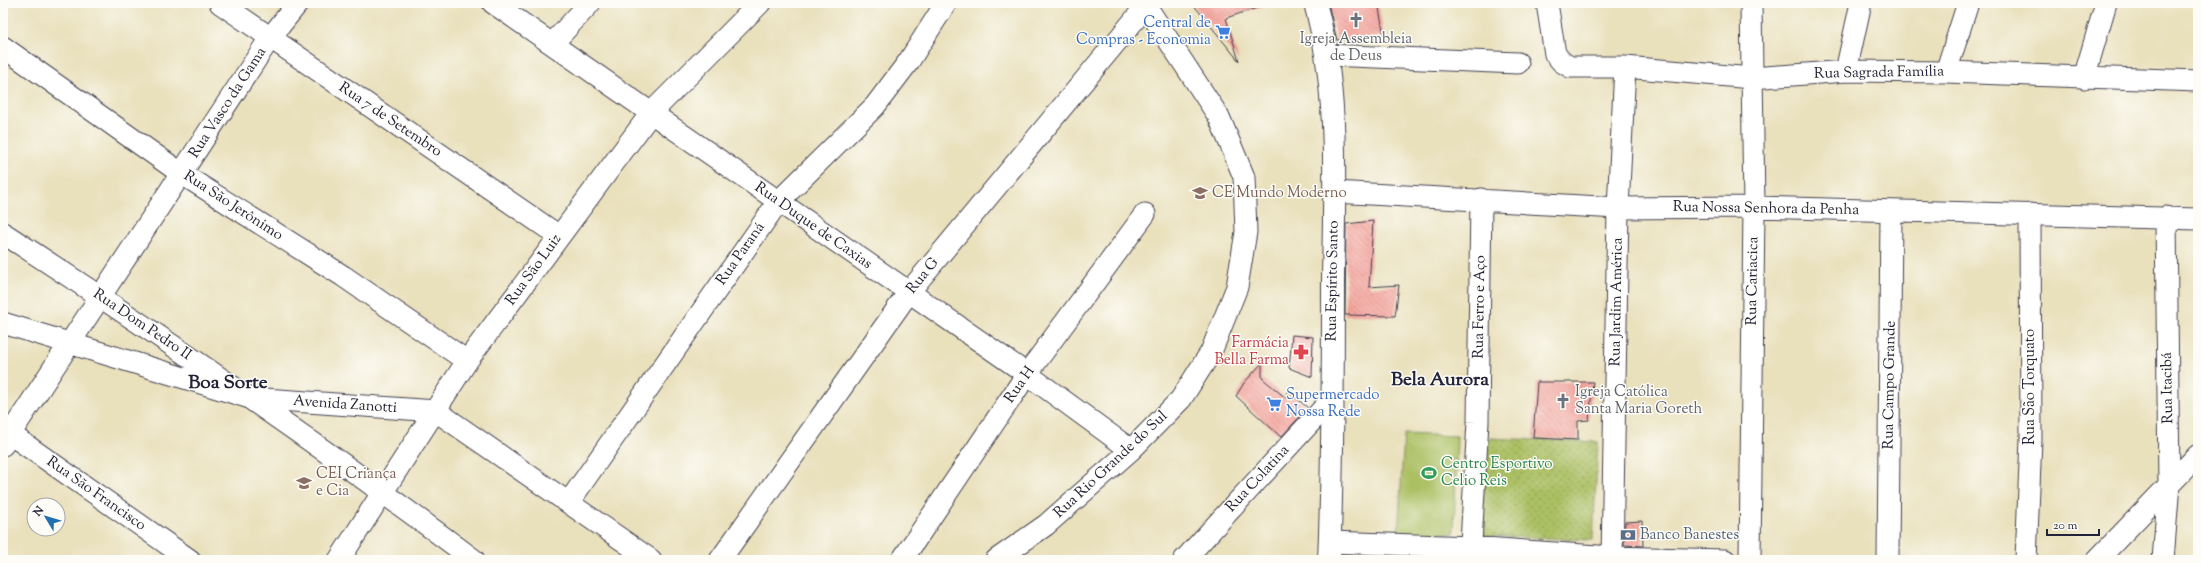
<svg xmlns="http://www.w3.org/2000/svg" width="2201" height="563" font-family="'Sorts Mill Goudy',serif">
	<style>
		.park { fill: url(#park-dots); stroke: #67714f }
		.garden { fill: #acc063; stroke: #67714f }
		.building { fill: url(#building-back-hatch) }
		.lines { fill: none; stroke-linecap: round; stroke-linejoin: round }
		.minor-casing { stroke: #403e4e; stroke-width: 23 }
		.tertiary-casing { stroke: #403e4e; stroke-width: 24 }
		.minor { stroke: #fff; stroke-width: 21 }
		.tertiary { stroke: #fff; stroke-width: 22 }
		.labels { text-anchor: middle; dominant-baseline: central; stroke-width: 3; stroke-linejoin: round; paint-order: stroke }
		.shop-label { font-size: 15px; fill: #366cbe; stroke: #fdfcf7; text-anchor: end }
		.worship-label { font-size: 15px; fill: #5b616d; stroke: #fdfcf7 }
		.street-label { font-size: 15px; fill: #22223b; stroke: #fdfcf7 }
		.education-label { font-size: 15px; fill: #785e54; stroke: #fdfcf7; text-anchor: start }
		.health-label { font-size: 15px; fill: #be3a42; stroke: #fdfcf7; text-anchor: end }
		.leisure-label { font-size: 15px; fill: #27864d; stroke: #fdfcf7; text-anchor: start }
		.service-label { font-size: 15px; fill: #4e5e75; stroke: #fdfcf7; text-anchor: start }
		.district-label { font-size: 19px; font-weight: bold; fill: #22223b; stroke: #fdfcf7 }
	</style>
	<defs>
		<pattern id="park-dots" width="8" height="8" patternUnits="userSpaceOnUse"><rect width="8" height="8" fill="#acc063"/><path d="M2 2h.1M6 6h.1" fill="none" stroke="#8c9c53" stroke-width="1.8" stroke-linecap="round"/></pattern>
		<pattern id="building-back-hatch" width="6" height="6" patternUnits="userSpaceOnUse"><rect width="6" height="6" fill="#f49e96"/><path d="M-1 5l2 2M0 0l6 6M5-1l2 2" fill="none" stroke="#c5807c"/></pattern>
	</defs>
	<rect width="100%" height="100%" fill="#fdfcf7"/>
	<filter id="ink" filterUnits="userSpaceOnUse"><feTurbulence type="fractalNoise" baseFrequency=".025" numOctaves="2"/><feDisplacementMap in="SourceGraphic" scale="8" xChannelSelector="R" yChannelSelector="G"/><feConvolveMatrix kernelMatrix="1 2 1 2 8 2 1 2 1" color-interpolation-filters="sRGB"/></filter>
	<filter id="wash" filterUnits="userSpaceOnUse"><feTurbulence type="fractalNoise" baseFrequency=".012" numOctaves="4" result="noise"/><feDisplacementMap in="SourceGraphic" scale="16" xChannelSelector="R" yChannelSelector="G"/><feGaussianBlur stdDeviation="0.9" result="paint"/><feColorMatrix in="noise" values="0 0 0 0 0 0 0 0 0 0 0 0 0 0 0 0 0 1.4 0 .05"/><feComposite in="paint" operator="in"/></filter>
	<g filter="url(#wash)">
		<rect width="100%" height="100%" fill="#e9e0bc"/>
		<path class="park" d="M1486 438 1598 442 1593 540 1481 536Z"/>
		<path class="garden" d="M1404 434 1457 436 1454 533 1398 535Z"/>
		<g id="blocks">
			<path class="building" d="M1192 3H1262L1263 6 1226 18 1239 61Z
				M1328 3H1378L1384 36 1337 40Z
				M1373 221 1369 287 1399 285 1395 316 1345 315 1346 224Z
				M1292 335 1313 337 1312 377 1289 368Z
				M1262 363V378L1287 399 1288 391 1308 408 1281 437 1236 396 1244 383Z
				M1537 382H1593L1589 420 1578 421V440L1533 438Z
				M1642 521 1643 546 1624 545 1625 522Z"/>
		</g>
	</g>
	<g filter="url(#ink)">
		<use href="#blocks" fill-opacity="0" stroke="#403e4e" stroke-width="1"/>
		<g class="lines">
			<g class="minor-casing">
				<path id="minor" d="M220 3 559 236
					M493 3 1027 374 1131 450
					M1547 3 1555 54 1562 62 1570 67H1625L1752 78 1846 71 1946 72 2198 81
					M553 43 590 3
					M3 47 182 174 343 276 467 361
					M1327 55 1518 63
					M1846 71 1861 3
					M1946 72 1968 3
					M2084 78 2106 3
					M1334 192 1618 208 1754 207 2198 219
					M3 233C163 337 321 445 474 560
					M3 323 250 398 436 411 651 560
					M3 429 190 560
					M3 445 270 38 298 3
					M569 502 778 202 875 106 909 61 946 3
					M1330 542 1471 547 1612 557 1725 560
					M339 560 467 361 651 113 760 3
					M720 560 909 292 1146 6
					M902 560 1027 374 1145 214
					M996 560 1046 525 1131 450 1181 399 1211 352 1237 287 1246 232 1244 177 1219 117 1144 3
					M1184 560 1332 399
					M1470 560 1478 422 1481 199
					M1612 560 1618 208 1625 67
					M1750 560 1754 207 1751 3
					M1888 560 1891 211
					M2026 560 2031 439 2030 214
					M2097 560 2198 455
					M2163 560 2169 484 2166 217"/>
			</g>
			<g class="tertiary-casing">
				<path id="tertiary" d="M1315 3C1340 93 1334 190 1333 282 1333 375 1333 468 1329 560"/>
			</g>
			<use href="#minor" class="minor"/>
			<use href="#tertiary" class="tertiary"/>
		</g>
	</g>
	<defs>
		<g id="church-bare" transform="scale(1.2)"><path d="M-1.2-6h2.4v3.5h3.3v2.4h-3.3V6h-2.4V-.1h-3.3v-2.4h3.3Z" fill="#6b7280" stroke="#fdfcf7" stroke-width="2.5" paint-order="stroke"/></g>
		<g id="supermarket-bare" transform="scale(1.2)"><path d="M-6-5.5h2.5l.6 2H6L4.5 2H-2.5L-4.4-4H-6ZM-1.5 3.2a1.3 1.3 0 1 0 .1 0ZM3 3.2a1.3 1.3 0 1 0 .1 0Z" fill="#3f7fe0" stroke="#fdfcf7" stroke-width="2.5" paint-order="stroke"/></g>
		<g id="school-bare" transform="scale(1.2)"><path d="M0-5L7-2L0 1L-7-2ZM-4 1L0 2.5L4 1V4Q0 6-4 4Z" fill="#8d6e63" stroke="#fdfcf7" stroke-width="2.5" paint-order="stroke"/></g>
		<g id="pharmacy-bare" transform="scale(1.2)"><path d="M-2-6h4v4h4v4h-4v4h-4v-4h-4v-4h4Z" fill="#e0444e" stroke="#fdfcf7" stroke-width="2.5" paint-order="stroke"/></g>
		<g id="stadium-bare" transform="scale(1.2)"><path d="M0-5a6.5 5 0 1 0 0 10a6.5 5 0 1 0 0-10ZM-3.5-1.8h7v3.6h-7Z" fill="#2e9e5b" stroke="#fdfcf7" stroke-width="2.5" paint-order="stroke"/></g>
		<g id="bank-bare" transform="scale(1.2)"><path d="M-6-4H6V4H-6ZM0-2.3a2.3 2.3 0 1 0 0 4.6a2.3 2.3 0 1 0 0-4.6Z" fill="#5c6f8a" stroke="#fdfcf7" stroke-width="2.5" paint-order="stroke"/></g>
	</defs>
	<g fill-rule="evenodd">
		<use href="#church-bare" x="1356" y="20"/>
		<use href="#supermarket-bare" x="1223" y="32"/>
		<use href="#school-bare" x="1200" y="193"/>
		<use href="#pharmacy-bare" x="1301" y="352"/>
		<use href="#church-bare" x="1563" y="401"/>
		<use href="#supermarket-bare" x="1274" y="404"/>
		<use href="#stadium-bare" x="1429" y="473"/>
		<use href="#school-bare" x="304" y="483"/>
		<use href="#bank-bare" x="1628" y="535"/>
	</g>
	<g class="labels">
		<g class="shop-label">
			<text x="1211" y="23">Central de<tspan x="1211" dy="17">Compras - Economia</tspan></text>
			<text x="1286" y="395" text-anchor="start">Supermercado<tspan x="1286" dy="17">Nossa Rede</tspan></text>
		</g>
		<g class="worship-label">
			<text x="1356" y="39">Igreja Assembleia<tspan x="1356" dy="17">de Deus</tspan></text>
			<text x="1575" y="392" text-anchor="start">Igreja Católica<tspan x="1575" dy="17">Santa Maria Goreth</tspan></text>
		</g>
		<g class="street-label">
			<text transform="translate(1879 73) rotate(-1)">Rua Sagrada Família</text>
			<text transform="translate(228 103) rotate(-57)">Rua Vasco da Gama</text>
			<text transform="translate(390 120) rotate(34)">Rua 7 de Setembro</text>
			<text transform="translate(233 206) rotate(33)">Rua São Jerônimo</text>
			<text transform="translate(1766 209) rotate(1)">Rua Nossa Senhora da Penha</text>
			<text transform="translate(813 226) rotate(35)">Rua Duque de Caxias</text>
			<text transform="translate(741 254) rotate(-55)">Rua Paraná</text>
			<text transform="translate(534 270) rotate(-54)">Rua São Luiz</text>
			<text transform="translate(923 276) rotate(-51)">Rua G</text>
			<text transform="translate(1333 281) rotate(-89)">Rua Espírito Santo</text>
			<text transform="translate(1753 281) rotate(-89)">Rua Cariacica</text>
			<text transform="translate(1617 302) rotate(-89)">Rua Jardim América</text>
			<text transform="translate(1480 307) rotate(-89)">Rua Ferro e Aço</text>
			<text transform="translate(142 325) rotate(34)">Rua Dom Pedro II</text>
			<text transform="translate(1020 385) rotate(-55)">Rua H</text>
			<text transform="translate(1890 385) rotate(-89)">Rua Campo Grande</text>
			<text transform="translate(2030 387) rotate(-90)">Rua São Torquato</text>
			<text transform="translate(2168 388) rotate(-91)">Rua Itacibá</text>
			<text transform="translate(345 405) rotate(4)">Avenida Zanotti</text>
			<text transform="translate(1111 465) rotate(-43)">Rua Rio Grande do Sul</text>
			<text transform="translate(1258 479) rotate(-47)">Rua Colatina</text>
			<text transform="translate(96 494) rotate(35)">Rua São Francisco</text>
		</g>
		<g class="education-label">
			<text x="1212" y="193">CE Mundo Moderno</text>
			<text x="316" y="474">CEI Criança<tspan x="316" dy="17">e Cia</tspan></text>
		</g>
		<g class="health-label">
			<text x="1289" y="343">Farmácia<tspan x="1289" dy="17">Bella Farma</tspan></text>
		</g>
		<g class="leisure-label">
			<text x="1441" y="464">Centro Esportivo<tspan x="1441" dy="17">Celio Reis</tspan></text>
		</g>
		<g class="service-label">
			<text x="1640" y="535">Banco Banestes</text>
		</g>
		<g class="district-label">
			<text x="1440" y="380">Bela Aurora</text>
			<text x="228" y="383">Boa Sorte</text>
		</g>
	</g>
	<rect width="2201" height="563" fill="none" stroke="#fdfcf7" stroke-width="16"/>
	<g transform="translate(46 517) rotate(308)"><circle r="19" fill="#fdfcf7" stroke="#a5a5ac"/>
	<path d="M0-3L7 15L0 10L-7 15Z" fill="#1f6fb2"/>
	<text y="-6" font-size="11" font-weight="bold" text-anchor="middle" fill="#22223b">N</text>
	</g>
	<path d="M2047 529v6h52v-6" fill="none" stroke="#22223b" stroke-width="2"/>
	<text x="2053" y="529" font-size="12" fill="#22223b" stroke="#fdfcf7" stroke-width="3" paint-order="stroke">20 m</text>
</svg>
